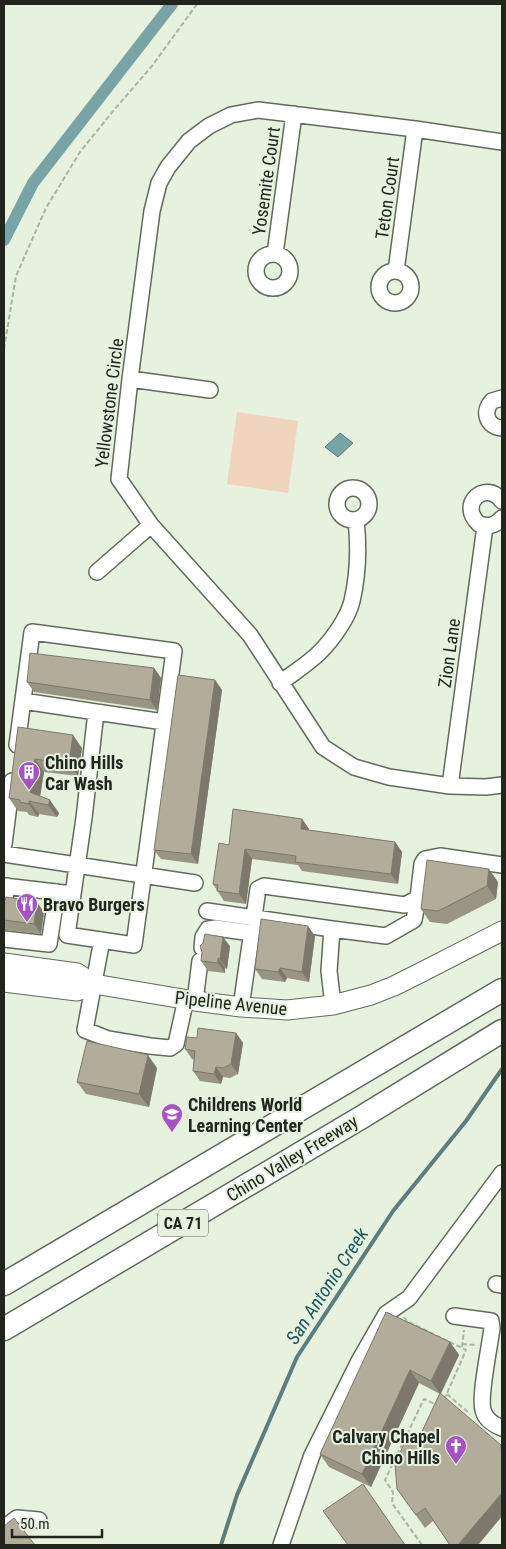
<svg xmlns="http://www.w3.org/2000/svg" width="506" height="1549" font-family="'Roboto Condensed',sans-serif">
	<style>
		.green { fill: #f1d4be }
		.water { fill: #78a4a6; stroke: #5e7e7d }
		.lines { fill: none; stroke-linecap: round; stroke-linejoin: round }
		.stream { stroke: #5e7e7d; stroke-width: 4 }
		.canal { stroke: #78a4a6; stroke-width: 12 }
		.minor-casing { stroke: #626b5b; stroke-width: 18 }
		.major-casing { stroke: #626b5b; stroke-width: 21 }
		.highway-casing { stroke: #626b5b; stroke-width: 25 }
		.path { stroke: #abb4a4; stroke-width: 2; stroke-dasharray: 5 2.5; stroke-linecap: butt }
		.minor { stroke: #fff; stroke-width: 15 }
		.major { stroke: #fff; stroke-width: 19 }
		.highway { stroke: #fff; stroke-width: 22 }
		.wall { fill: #989584 }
		.shaded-wall { fill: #7c796c }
		.building { fill: #b1ad9a; stroke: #7c796c }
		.labels { text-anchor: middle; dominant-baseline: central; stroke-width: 4; stroke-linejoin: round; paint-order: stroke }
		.shield { fill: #e6f1de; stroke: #5c6258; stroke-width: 1 }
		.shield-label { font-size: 16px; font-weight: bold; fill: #21251e }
		.street-label { font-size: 18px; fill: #21251e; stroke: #e6f1de }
		.poi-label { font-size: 18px; font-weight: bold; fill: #21251e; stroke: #e6f1de; text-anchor: start }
		.water-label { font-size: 19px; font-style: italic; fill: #1b595c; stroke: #e6f1de }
	</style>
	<rect width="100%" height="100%" fill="#e6f1de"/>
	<path class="green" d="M237 412 298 421 288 493 227 484Z"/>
	<path class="water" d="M340 433 353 443 338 457 325 447Z"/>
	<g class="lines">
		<path class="stream" d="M221 1545 237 1495 297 1357 393 1211 466 1121 502 1069"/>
		<path class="canal" d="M4 240 33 183 172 4"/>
		<g class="minor-casing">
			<path id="minor" d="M502 142 415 129 258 110 231 115 209 126 189 141 168 167 159 183 152 211 130 379 119 479 151 525 250 635 323 747 354 767 389 777 450 786 486 787 502 785
				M256 271a17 17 0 1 1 34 0a17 17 0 1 1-34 0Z
				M275 254 294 114
				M396 271 415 129
				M379 287a16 16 0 1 1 32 0a16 16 0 1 1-32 0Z
				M130 379 210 390
				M502 398 492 401C482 412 487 427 502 428
				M337 504a16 16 0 1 1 32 0a16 16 0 1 1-32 0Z
				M502 501C486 479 457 504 479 524 489 527 495 526 502 518
				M97 572 151 525
				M280 683C293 673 308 664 320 652 332 640 348 618 352 601 358 575 359 547 356 520
				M23 701 96 712
				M450 786 485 526
				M4 844 12 781
				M4 854 195 883
				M4 886 73 894 67 935 134 945 174 651 32 632 17 745
				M73 894 84 818 96 712 164 722
				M4 906 7 886
				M207 911 332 929 329 971 333 1005
				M332 929 386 936 414 920 418 898
				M4 939 49 944 57 892
				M102 940 85 1030 108 1039 150 1046 170 1048 176 1044 186 999
				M202 948 203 937 208 929 216 928 252 933
				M195 1001 200 961
				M241 1007 258 889 264 886 405 905 418 898 422 864 425 859 440 856 502 865
				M496 1284 502 1285
				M454 1316 491 1321 492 1328C490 1345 479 1396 483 1410 485 1419 494 1425 502 1428
				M4 1528 17 1518 39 1520
				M281 1545 312 1455 359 1361 386 1314 409 1298 502 1173"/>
		</g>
		<g class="major-casing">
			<path id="major" d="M4 963 77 973 94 984 195 1001 241 1007 287 1010 333 1005 371 995 394 986 418 974 502 931
				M4 982 77 991 94 984"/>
		</g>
		<g class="highway-casing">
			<path id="highway" d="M4 1284 502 990
				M4 1329 362 1117 502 1031"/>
		</g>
		<path class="path" d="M4 349 16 276 46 208 80 152 114 110 152 66 197 4
			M404 1317 407 1321 466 1350 444 1400
			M462 1344 475 1345
			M462 1347 464 1330
			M447 1394 470 1414
			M422 1545 392 1503 393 1492 385 1480 424 1399 437 1405"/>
		<use href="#minor" class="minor"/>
		<use href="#major" class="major"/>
		<use href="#highway" class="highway"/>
	</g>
	<path class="wall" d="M154 668 161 678 157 710 34 692 27 682Z
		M215 680 222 690 198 864 161 859 154 850Z
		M18 727 82 748 78 776 44 772 40 796 59 813 57 817 39 814 38 817 29 815 27 812 18 811 9 798Z
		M302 819 309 829V830L395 842 402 852 398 884 302 871 298 865 252 859 246 904 224 901 213 884 229 845Z
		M498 882 496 899 447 924 430 922 421 909Z
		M4 902 44 912 41 934 5 930 4 928Z
		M315 936 309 982 287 978 285 982 262 979 255 969Z
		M230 946 227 969 225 968V973L208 971 201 961Z
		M236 1033 243 1043 238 1074 230 1078 223 1077 221 1084 200 1081 193 1071 194 1060 192 1059 185 1049 197 1038Z
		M157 1068 149 1107 86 1094 77 1082Z
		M386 1312 450 1342 459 1355 441 1394 502 1447V1516L478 1545H450L433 1521 425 1528 397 1489 418 1440 440 1394 419 1383 371 1487 329 1467 320 1454Z"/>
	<path class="shaded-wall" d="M154 668 161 678 157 710 150 700Z
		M215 680 222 690 198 864 191 854Z
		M73 735 82 748 78 776 69 764Z
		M35 759 44 772 39 803 30 792Z
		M50 800 59 813 57 817 48 805Z
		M29 801 39 814 38 817 29 804Z
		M302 819 309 829 308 839 301 829Z
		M395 842 402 852 398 884 391 874Z
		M245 849 252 859 246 904 239 894Z
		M489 869 498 882 496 899 487 886Z
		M37 902 44 912 41 934 34 924Z
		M308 926 315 936 309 982 302 972Z
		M223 937 230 946 227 969 220 959Z
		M218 958 225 968V973L218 963Z
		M280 968 287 978 285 982 278 972Z
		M236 1033 243 1043 238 1074 231 1064Z
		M148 1055 157 1068 149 1107 139 1094Z
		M216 1067 223 1077 221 1084 214 1074Z
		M450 1342 459 1355 440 1394 431 1381Z
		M410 1370 419 1383 371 1487 362 1474Z
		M502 1493V1516L478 1545H458Z"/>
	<path class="building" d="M30 653 154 668 150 700 27 682Z
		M178 675 215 680 191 854 154 850Z
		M18 727 73 735 69 764 35 759 30 792 50 800 48 805 29 801V804L20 802V800L9 798Z
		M233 809 302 819 301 829 395 842 391 874 295 862 296 856 245 849 239 894 217 891 218 885 213 884 219 843 229 845Z
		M427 860 489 869 487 886 438 911 421 909Z
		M6 897 37 902 34 924 4 920V902Z
		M261 919 308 926 302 972 280 968 278 972 255 969Z
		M205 934 223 937 220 959 218 958V963L201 961 202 952 200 946 203 943Z
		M198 1028 236 1033 231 1064 223 1068 216 1067 214 1074 193 1071 195 1051 185 1049 187 1037 197 1038Z
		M87 1041 148 1055 139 1094 77 1082Z
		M386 1312 450 1342 431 1381 410 1370 362 1474 320 1454Z
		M440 1393 501 1445 502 1458V1493L458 1545H450L425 1508 416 1515 397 1489 395 1464 408 1435 418 1440Z
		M363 1484 405 1545H348L323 1511Z
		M14 1518 35 1545H4V1526Z"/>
	<defs>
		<g id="building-pin" transform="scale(1.125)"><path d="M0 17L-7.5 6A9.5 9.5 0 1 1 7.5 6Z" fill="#a553c3" stroke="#e6f1de"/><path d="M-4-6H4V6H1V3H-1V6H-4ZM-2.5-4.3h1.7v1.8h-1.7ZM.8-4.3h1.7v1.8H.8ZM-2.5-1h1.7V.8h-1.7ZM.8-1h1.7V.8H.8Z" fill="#fff"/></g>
		<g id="restaurant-pin" transform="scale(1.125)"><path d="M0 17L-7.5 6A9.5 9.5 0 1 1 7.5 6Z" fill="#a553c3" stroke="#e6f1de"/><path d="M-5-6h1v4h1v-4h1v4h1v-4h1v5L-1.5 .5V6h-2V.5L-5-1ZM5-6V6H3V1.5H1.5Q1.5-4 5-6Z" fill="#fff"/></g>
		<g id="school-pin" transform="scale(1.125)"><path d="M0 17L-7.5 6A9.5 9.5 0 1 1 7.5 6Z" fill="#a553c3" stroke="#e6f1de"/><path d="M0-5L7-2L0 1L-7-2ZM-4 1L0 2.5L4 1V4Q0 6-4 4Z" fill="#fff"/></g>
		<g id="church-pin" transform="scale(1.125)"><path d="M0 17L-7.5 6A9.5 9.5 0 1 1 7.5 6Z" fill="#a553c3" stroke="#e6f1de"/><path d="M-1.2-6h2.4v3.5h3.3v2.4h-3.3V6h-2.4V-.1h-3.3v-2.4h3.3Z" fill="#fff"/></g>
	</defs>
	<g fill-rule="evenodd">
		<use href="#building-pin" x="29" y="772"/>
		<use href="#restaurant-pin" x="27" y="904"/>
		<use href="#school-pin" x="172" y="1114"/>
		<use href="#church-pin" x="456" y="1446"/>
	</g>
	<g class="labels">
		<rect class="shield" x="158" y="1209.5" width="50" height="27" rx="4"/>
		<g class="shield-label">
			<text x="183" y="1223">CA 71</text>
		</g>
		<g class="street-label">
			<text transform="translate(266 181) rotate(-82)">Yosemite Court</text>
			<text transform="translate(387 198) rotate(-82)">Teton Court</text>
			<text transform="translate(109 403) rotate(-83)">Yellowstone Circle</text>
			<text transform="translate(449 653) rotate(-82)">Zion Lane</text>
			<text transform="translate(231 1003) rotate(6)">Pipeline Avenue</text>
			<text transform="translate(292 1158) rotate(-31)">Chino Valley Freeway</text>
		</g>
		<g class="poi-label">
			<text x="45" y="762">Chino Hills<tspan x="45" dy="21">Car Wash</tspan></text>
			<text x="43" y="904">Bravo Burgers</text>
			<text x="188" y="1104">Childrens World<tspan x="188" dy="21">Learning Center</tspan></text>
			<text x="440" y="1436" text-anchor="end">Calvary Chapel<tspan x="440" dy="21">Chino Hills</tspan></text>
		</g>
		<g class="water-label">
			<text transform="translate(327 1286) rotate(-57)">San Antonio Creek</text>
		</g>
	</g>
	<rect width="506" height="1549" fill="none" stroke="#21251e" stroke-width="10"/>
	<path d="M12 1529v8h90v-8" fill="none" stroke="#21251e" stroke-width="2.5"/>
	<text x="20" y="1529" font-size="15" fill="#21251e" stroke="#e6f1de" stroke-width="4" paint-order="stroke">50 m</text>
</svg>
